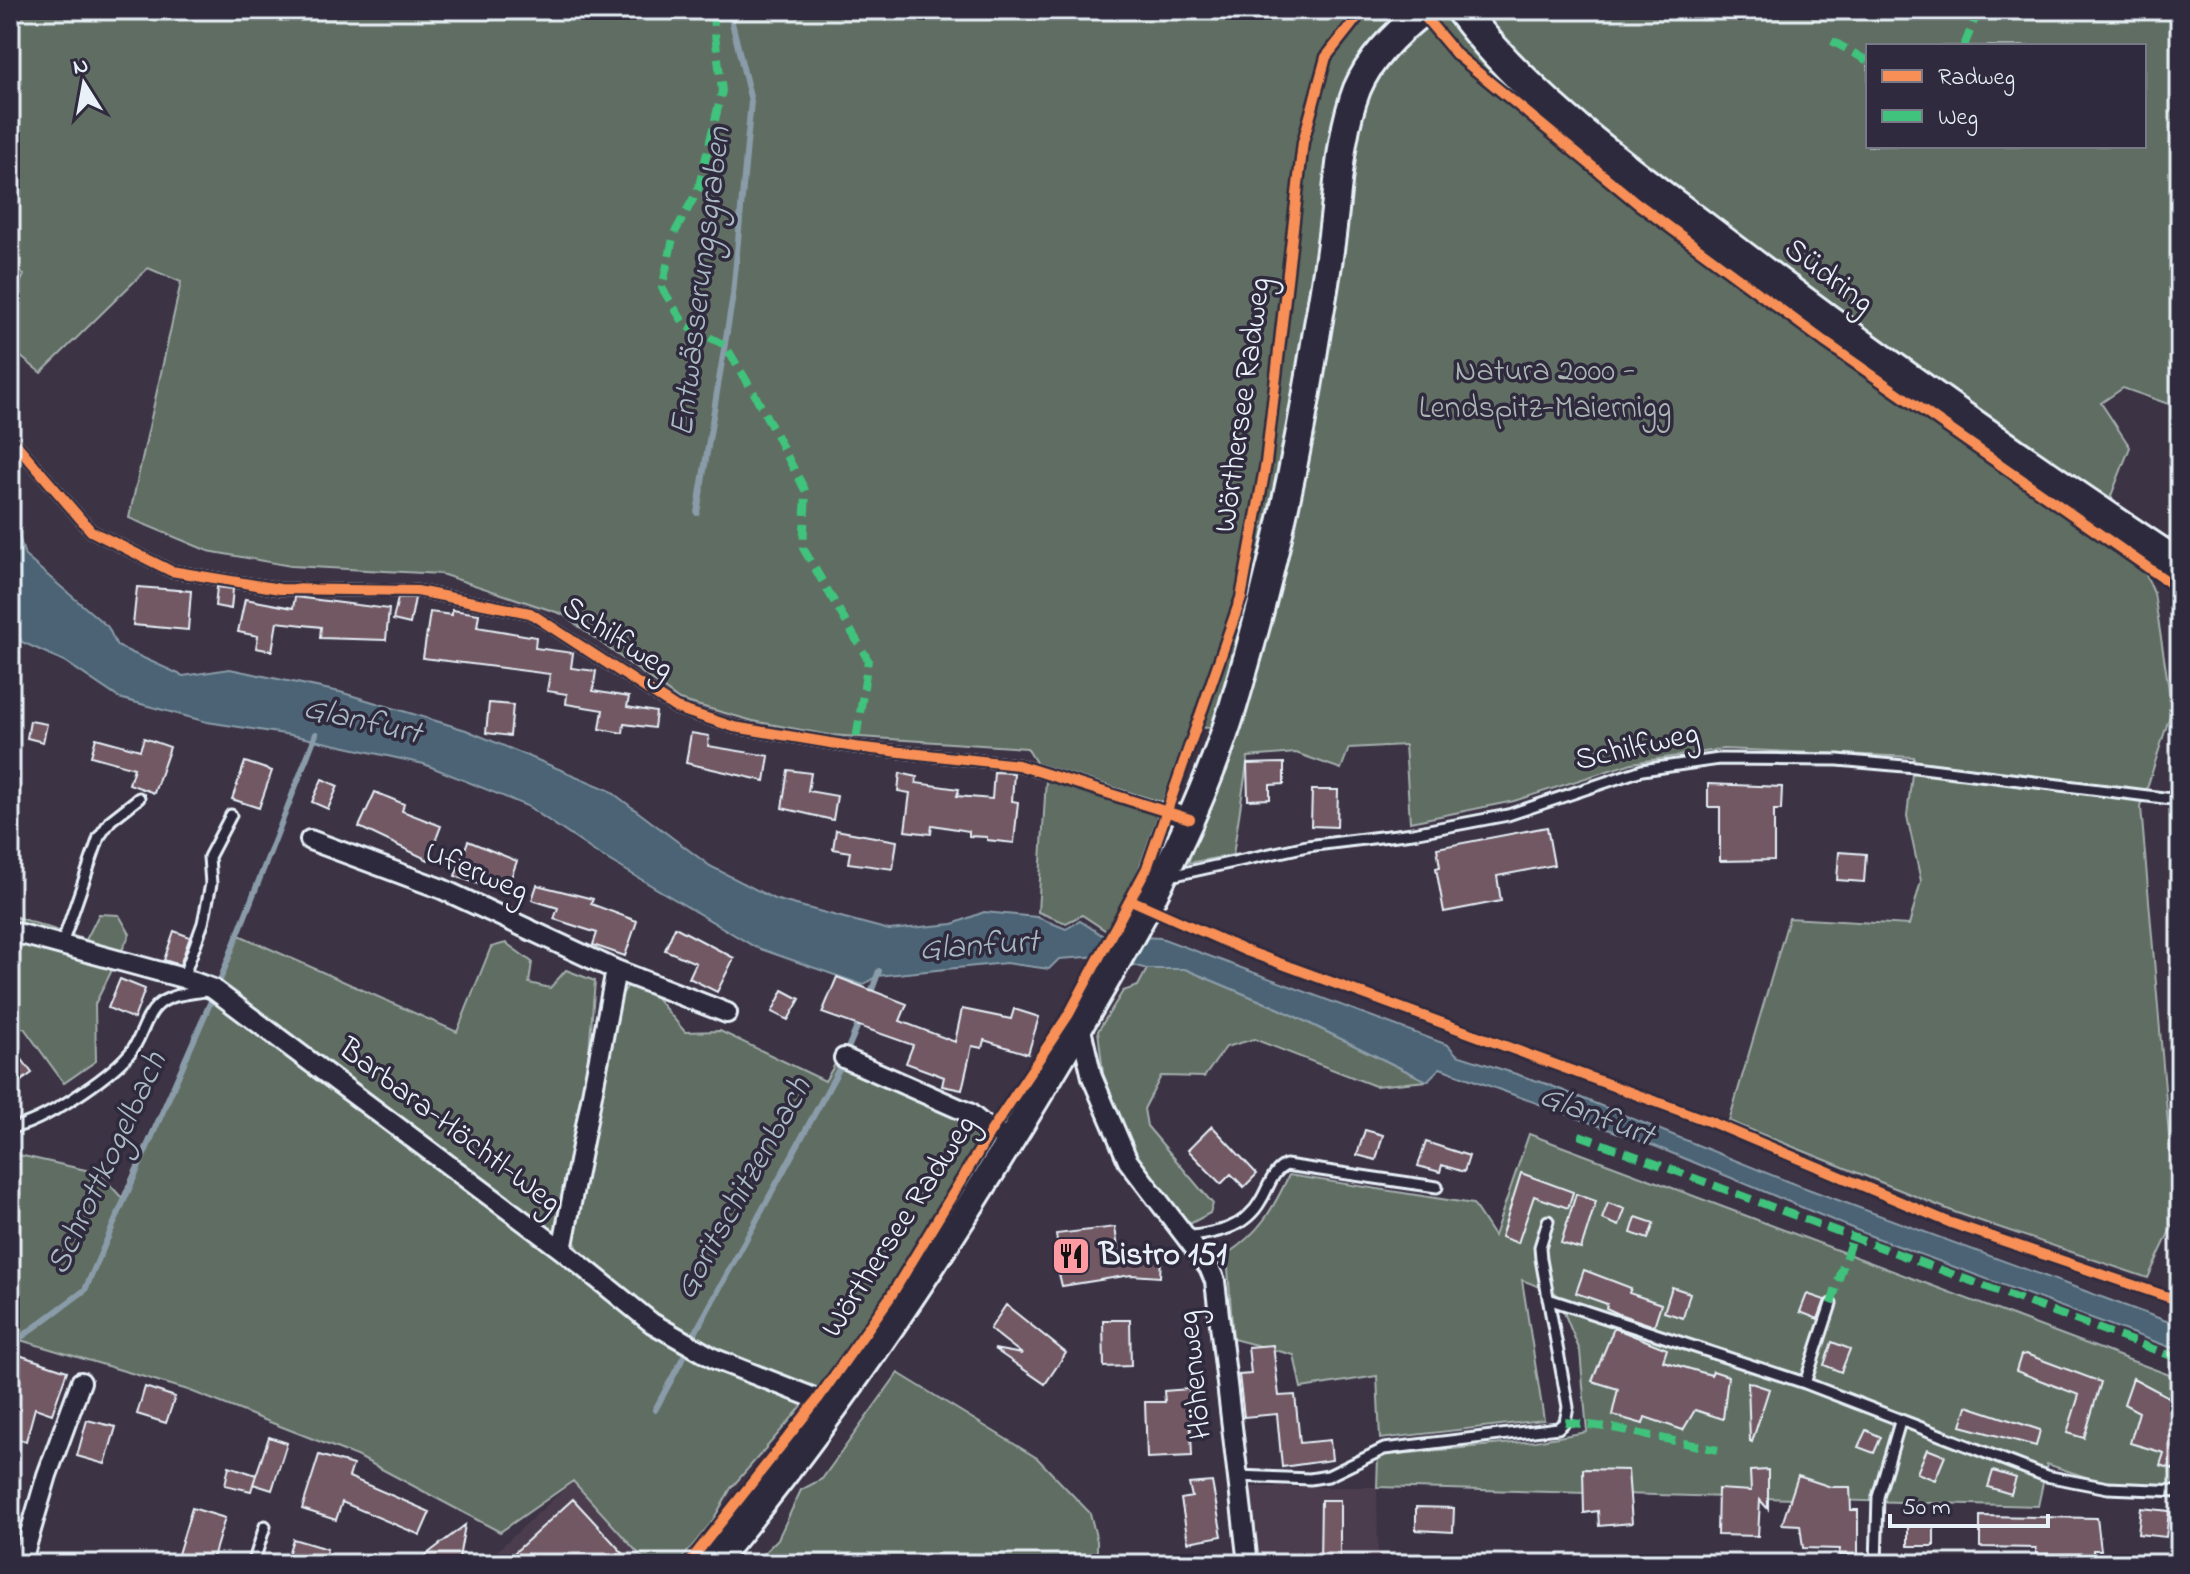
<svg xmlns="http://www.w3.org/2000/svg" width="2190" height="1574" font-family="'Indie Flower',sans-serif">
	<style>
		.built { fill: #4c3e4e }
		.green { fill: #606d62; stroke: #a4afad; stroke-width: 2; fill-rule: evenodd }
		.water { fill: #4b6474; stroke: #8a9ca9; stroke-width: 2 }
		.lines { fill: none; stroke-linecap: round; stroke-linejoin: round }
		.stream { stroke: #8a9ca9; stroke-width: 6 }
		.building { fill: #715964; stroke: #e8f1f8; stroke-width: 2 }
		.lane-casing { stroke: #e8f1f8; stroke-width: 15 }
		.street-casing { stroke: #e8f1f8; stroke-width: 24 }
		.secondary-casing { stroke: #e8f1f8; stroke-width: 32 }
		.primary-casing { stroke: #e8f1f8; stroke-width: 36 }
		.lane { stroke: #2f2a3d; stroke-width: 9 }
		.street { stroke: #2f2a3d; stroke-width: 18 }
		.secondary { stroke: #2f2a3d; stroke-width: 26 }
		.primary { stroke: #2f2a3d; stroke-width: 30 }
		.quiet { stroke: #40c37c; stroke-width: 8; stroke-dasharray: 16 8; stroke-linecap: butt }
		.cycleway-casing { stroke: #2f2a3d; stroke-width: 15 }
		.cycleway { stroke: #f78f57; stroke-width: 10 }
		.labels { text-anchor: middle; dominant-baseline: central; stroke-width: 7; stroke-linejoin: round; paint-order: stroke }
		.street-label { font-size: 32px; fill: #e8f1f8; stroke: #2f2a3d }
		.park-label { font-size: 32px; fill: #abb6b4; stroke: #2f2a3d }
		.poi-label { font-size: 32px; font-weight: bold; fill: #e8f1f8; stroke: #2f2a3d; text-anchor: start }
		.water-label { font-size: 34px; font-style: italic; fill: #a9b9c3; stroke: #2f2a3d }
	</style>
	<rect width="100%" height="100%" fill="#3c3345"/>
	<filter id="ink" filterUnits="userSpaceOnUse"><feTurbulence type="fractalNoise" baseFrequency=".0125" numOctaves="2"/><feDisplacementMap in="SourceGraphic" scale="16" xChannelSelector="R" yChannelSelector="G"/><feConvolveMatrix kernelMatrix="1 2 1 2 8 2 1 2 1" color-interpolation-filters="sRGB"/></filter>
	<g filter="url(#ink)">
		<path class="built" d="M573 1481 648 1564H483Z
			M1250 1487H1377L1378 1564H1256Z"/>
		<path class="green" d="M10 10H2180V408L2123 388 2101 403 2130 447 2111 496 2154 593 2172 709 2141 807 2176 1218 2148 1278 1957 1213 1729 1121 1789 918 1909 925 1921 881 1907 816 1914 757 1723 749 1632 763 1514 801 1410 822 1405 745 1349 748 1341 769 1296 753 1248 757 1233 855 1188 863 1240 727 1189 728 1139 869 1108 932 1082 915 1066 923 1038 912 1046 779 1027 748 829 735 753 721 679 700 562 614 441 574 291 566 208 551 129 518 181 282 148 268 41 373 10 348V304L24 275 10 266ZM1868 46H2144V146H1868Z
			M99 914 119 915 130 934 95 1004 96 1061 64 1083 24 1028 10 1030V915L86 940Z
			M239 935 457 1032 491 947 506 943 532 962 529 983 550 988 566 970 595 981 586 1087 555 1254 676 1349 804 1404 731 1488 712 1522 678 1564H648L573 1481 500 1532 359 1457 188 1390 10 1337V1153L99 1173 122 1198Z
			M1147 969H1185L1280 1009 1427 1081 1375 1086 1254 1039 1226 1047 1204 1077 1161 1076 1144 1109 1147 1126 1213 1204 1210 1213 1188 1225 1136 1158 1103 1073 1098 1031 1123 991 1138 986Z
			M631 981 649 989 685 1032 720 1031 825 1081 837 1061 967 1120 982 1133 891 1288 816 1391C738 1358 681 1339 615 1285 596 1269 580 1259 572 1235L617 1002Z
			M1529 1134 2180 1379V1487L2104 1483 2047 1464 2038 1506 1377 1487 1378 1456 1535 1441 1587 1432 1580 1351 1556 1293 1522 1280 1544 1420 1380 1439 1377 1376 1301 1388 1294 1355 1233 1339 1227 1254C1260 1232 1272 1211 1289 1175L1473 1204 1494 1236Z
			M898 1373 1037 1458 1090 1513 1097 1541V1564H753L778 1539 801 1490 822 1479Z"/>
		<path class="water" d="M10 506 25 556 108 627 117 646 183 676 230 669 340 692 466 730 609 790 710 866 774 899 889 930 953 924 984 912 1037 917 1066 929 1080 921 1102 935 1161 938 1448 1045 1457 1055 1547 1084 1789 1182 2180 1326V1351L1866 1234 1657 1147 1440 1068 1427 1081 1280 1009 1185 969H1147L1101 956 1059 959 1049 969 1006 963 877 976 863 985 755 947 595 852 527 806 424 764 291 735 207 722 119 698 64 661 22 642 10 622Z"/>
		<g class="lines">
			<path class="stream" d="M697 513 733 295 751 101 729 10
				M217 988 316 734
				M870 995 879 971
				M849 1046 860 1020
				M695 1333 839 1069
				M23 1336 85 1290 214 994
				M655 1410 684 1356"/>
		</g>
		<path class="building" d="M137 587 191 591 188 630 133 625Z
			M217 587 233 589 231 609 215 606Z
			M295 597 389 609 386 640 320 638 321 627 277 622 272 651 256 648 258 636 238 632 245 599 293 608Z
			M398 598H415L410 624 393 620Z
			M452 610 479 614 477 627 536 637 535 648 573 653 571 668 596 671 593 691 629 697 627 707 656 712 654 728 624 724 623 733 600 729 603 710 566 704 567 694 547 691 550 674 423 658 430 612 452 615Z
			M489 703 513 705 510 736 486 733Z
			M30 721 47 724 43 742 27 738Z
			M691 733 709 736 708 746 769 756 765 781 686 763Z
			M96 738 140 750 144 738 170 747 154 793 129 784 134 768 91 756Z
			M245 762 272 771 259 808 232 799Z
			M1284 763V784L1270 785V799L1248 800 1247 764Z
			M788 770 811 773 808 791 837 796 833 820 782 808Z
			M994 772 1014 773 1012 801 1018 802 1014 843 987 840V837L969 836V831L932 825 931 834 905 831 910 793 898 791 900 773 917 777 916 783 959 789 957 796 992 799Z
			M322 779 338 786 328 809 312 802Z
			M1708 784 1782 787 1781 810H1774V860L1720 861V807H1708Z
			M1312 790H1338L1337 827 1311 826Z
			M375 792 404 804 402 811 441 826 428 860 359 827Z
			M1547 827 1554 865 1497 876 1501 901 1444 912 1436 868 1440 867 1437 848Z
			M836 830 897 841 893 869 848 863 850 852 833 849Z
			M468 841 517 861 509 883 482 873 478 884 455 876Z
			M1839 852 1866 854 1864 882 1837 880Z
			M537 885 593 899 591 904 637 921 625 956 593 945 597 933 554 919 558 908 532 900Z
			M675 927 734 958 717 992 689 978 696 963 665 950Z
			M174 931 190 937 180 965 164 960Z
			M837 977 907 1004 900 1021 955 1042 962 1009 1011 1019 1014 1009 1039 1017 1028 1054 984 1040 982 1048 972 1046 962 1090 942 1086 944 1077 906 1063 913 1045 822 1013Z
			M120 979 145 989 134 1019 108 1008Z
			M783 990 800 999 788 1020 772 1012Z
			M10 1043 32 1073 10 1089Z
			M1212 1126 1257 1174 1244 1187 1231 1174 1221 1184 1188 1150Z
			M1365 1130 1383 1135 1376 1160 1357 1155Z
			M1426 1142 1469 1156 1464 1172 1442 1165 1440 1172 1418 1166Z
			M1521 1173 1573 1192 1568 1208 1534 1196 1518 1243 1501 1237Z
			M1576 1194 1596 1201 1581 1249 1561 1243Z
			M1608 1203 1625 1209 1619 1226 1602 1219Z
			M1636 1217 1654 1223 1648 1239 1631 1233Z
			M1115 1227 1119 1255 1161 1259 1160 1277 1131 1275 1062 1286 1055 1257H1059L1056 1234Z
			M1584 1270 1631 1288 1629 1293 1661 1304 1654 1326 1619 1314 1606 1308 1607 1304 1576 1293Z
			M1672 1287 1690 1293 1683 1318 1664 1312Z
			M1807 1294 1825 1300 1818 1319 1800 1312Z
			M1006 1305 1066 1353 1045 1384 994 1349 1022 1354 990 1329Z
			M1103 1320H1130L1131 1366 1104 1367Z
			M1614 1328 1667 1349 1663 1361 1711 1375 1713 1371 1728 1376 1723 1419 1695 1410 1683 1430 1645 1417 1643 1424 1612 1415 1618 1389 1592 1381Z
			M1832 1342 1850 1349 1841 1372 1824 1365Z
			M1273 1345 1279 1396 1295 1395 1300 1443 1330 1440 1332 1460 1282 1467 1277 1414 1244 1417 1239 1375 1251 1374 1248 1347Z
			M10 1352 67 1371 52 1414 35 1408 26 1441 10 1437Z
			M2026 1354 2101 1382 2084 1438 2067 1433 2079 1395 2016 1371 2021 1355Z
			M2133 1378 2180 1403V1471L2160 1465 2164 1453 2130 1443 2139 1412 2124 1404Z
			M1748 1382 1769 1389 1752 1442 1750 1441Z
			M145 1387 175 1397 166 1423 137 1414Z
			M1189 1389 1192 1456 1147 1458 1145 1402H1165L1164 1391Z
			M1967 1406 2040 1430 2036 1446 1961 1426Z
			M87 1420 116 1427 105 1464 77 1456Z
			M1866 1430 1881 1437 1874 1453 1858 1447Z
			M269 1437 287 1443 272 1490 253 1484Z
			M1927 1449 1945 1456 1935 1480 1917 1473Z
			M319 1455 353 1465 349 1477 430 1512 420 1535 342 1502 336 1520 302 1509Z
			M229 1466 256 1475 251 1491 225 1485Z
			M1583 1469 1628 1470 1632 1523 1599 1526 1598 1511 1584 1513Z
			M1768 1470V1509L1760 1500 1758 1536 1717 1535 1718 1489 1751 1491 1750 1471Z
			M1993 1471 2016 1478 2011 1494 1988 1487Z
			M1798 1476 1831 1487H1850L1851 1510H1858V1555H1839L1840 1549 1803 1548 1800 1525 1782 1524Z
			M1212 1482 1222 1536 1188 1542 1181 1499 1192 1497 1189 1484Z
			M573 1499 633 1564H502Z
			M1321 1500H1340V1564H1320Z
			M1416 1507 1454 1508 1453 1532 1416 1530Z
			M192 1508 225 1518 211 1564H175Z
			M2141 1508 2169 1511 2166 1537 2138 1534Z
			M1980 1516 2097 1518 2101 1550H2093V1554H2036V1548L1980 1547Z
			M465 1525 458 1564H414Z
			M1908 1526H1934V1546H1908Z
			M293 1539 327 1549 323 1564H285Z"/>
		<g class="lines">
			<g class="lane-casing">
				<path id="lane" d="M10 437 91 531 171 571 280 589 417 591 530 613 676 708 734 727 855 747 1018 765 1167 811
					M1170 876 1307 846 1413 833 1508 815 1642 770 1719 759 1838 760 1915 767 2180 800
					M62 944 99 837 111 820 139 798
					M183 978 203 923 211 884 209 857 231 815
					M10 1128C41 1124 108 1078 129 1054 141 1041 144 1018 157 1006 170 993 192 994 209 990
					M1186 1237C1216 1233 1245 1229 1261 1200 1269 1187 1272 1171 1286 1165L1437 1187
					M1548 1299 1805 1383 2046 1476 2108 1488 2180 1491
					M1805 1383 1831 1304
					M1237 1476 1310 1479 1328 1476 1384 1449 1558 1428 1565 1422 1568 1407 1541 1259 1540 1247 1548 1221
					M253 1564 265 1526
					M1876 1564 1878 1497 1900 1422
					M2179 1564 2180 1558"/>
			</g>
			<g class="street-casing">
				<path id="street" d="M1167 811 1190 819
					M310 840 442 889 616 970 727 1013
					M10 931 183 978 213 989 562 1250 652 1323 715 1359 837 1407
					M1080 1025 1092 1077 1128 1161 1209 1267 1215 1281 1248 1564
					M844 1058 969 1113 991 1131 1011 1141
					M562 1250 616 970
					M21 1564 47 1475 81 1382"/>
			</g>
			<g class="secondary-casing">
				<path id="secondary" d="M712 1564C840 1411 948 1246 1050 1075 1120 958 1193 838 1233 707 1270 584 1298 457 1317 331 1323 296 1329 262 1333 227 1339 181 1340 133 1357 89 1370 58 1399 30 1425 10"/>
			</g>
			<g class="primary-casing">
				<path id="primary" d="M1461 10C1530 102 1628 170 1719 239 1869 353 2023 462 2180 566"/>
			</g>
			<use href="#lane" class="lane"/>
			<use href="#street" class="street"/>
			<use href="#secondary" class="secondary"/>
			<use href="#primary" class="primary"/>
			<path class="quiet" d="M712 10 722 91 698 190 674 234 662 288 685 325 725 345 754 393 806 492 803 548 868 660 855 747
				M1832 41 1868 61
				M1964 46 1976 16 1983 10
				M1579 1135 2180 1359
				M1831 1304 1852 1238
				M1565 1422 1613 1428 1718 1450"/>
			<g class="cycleway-casing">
				<path id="cycleway" d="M1419 10 1457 55 1637 203 1825 342 2180 590
					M10 437 91 531 171 571 280 589 417 591 530 613 676 708 734 727 855 747 1018 765 1190 819
					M1131 900 1244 950 1711 1122 1951 1223 2180 1301
					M688 1564 818 1399 891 1296 991 1131 1069 1014 1147 868 1241 598 1266 463 1303 142 1326 57 1363 10"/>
			</g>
			<use href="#cycleway" class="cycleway"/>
		</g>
	</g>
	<defs>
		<g id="restaurant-square" transform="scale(2)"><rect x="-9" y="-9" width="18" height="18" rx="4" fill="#ff9aa2" stroke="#2f2a3d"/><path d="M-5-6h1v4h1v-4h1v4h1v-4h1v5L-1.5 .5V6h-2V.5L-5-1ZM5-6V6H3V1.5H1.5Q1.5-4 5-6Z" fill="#111"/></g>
	</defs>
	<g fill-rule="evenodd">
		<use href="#restaurant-square" x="1071" y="1256"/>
	</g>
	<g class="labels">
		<g class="street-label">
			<text transform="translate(1828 277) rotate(37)">Südring</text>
			<text transform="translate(1244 405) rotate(-82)">Wörthersee Radweg</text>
			<text transform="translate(617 639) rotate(33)">Schilfweg</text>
			<text transform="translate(1637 748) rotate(-13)">Schilfweg</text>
			<text transform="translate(476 873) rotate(23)">Uferweg</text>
			<text transform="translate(449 1127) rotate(37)">Barbara-Höchtl-Weg</text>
			<text transform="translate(900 1227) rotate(-57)">Wörthersee Radweg</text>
			<text transform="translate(1196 1375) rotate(-96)">Höhenweg</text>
		</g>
		<g class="park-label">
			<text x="1545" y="372">Natura 2000 -<tspan x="1545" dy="37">Lendspitz-Maiernigg</tspan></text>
		</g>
		<g class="poi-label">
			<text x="1099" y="1256">Bistro 151</text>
		</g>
		<g class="water-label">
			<text transform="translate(702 282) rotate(-83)">Entwässerungsgraben</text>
			<text transform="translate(362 722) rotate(13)">Glanfurt</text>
			<text transform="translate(979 947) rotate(-4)">Glanfurt</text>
			<text transform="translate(1596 1117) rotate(21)">Glanfurt</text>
			<text transform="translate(108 1164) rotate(-65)">Schrottkogelbach</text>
			<text transform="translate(744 1189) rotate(-61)">Goritschitzenbach</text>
		</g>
	</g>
	<rect width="2190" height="1574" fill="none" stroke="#2f2a3d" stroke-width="40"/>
	<rect x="20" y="20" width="2150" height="1534" fill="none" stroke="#e8f1f8" stroke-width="3" filter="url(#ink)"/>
	<rect x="1866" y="44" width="280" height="104" fill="#2f2a3d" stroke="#797a88" stroke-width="2"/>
	<rect x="1882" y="70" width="40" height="12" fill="#f78f57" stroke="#797a88" stroke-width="2"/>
	<text x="1938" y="84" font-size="24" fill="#e8f1f8">Radweg</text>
	<rect x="1882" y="110" width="40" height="12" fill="#40c37c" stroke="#797a88" stroke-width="2"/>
	<text x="1938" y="124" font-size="24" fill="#e8f1f8">Weg</text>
	<g transform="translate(84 84) rotate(349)" stroke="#2f2a3d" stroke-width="6" paint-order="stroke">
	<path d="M0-6L14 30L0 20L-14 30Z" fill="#e8f1f8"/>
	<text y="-12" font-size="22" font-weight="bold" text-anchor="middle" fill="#e8f1f8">N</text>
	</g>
	<path d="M1890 1514v12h158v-12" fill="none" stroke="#e8f1f8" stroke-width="4"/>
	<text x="1902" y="1514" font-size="24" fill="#e8f1f8" stroke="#2f2a3d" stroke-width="6" paint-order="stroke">50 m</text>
</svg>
